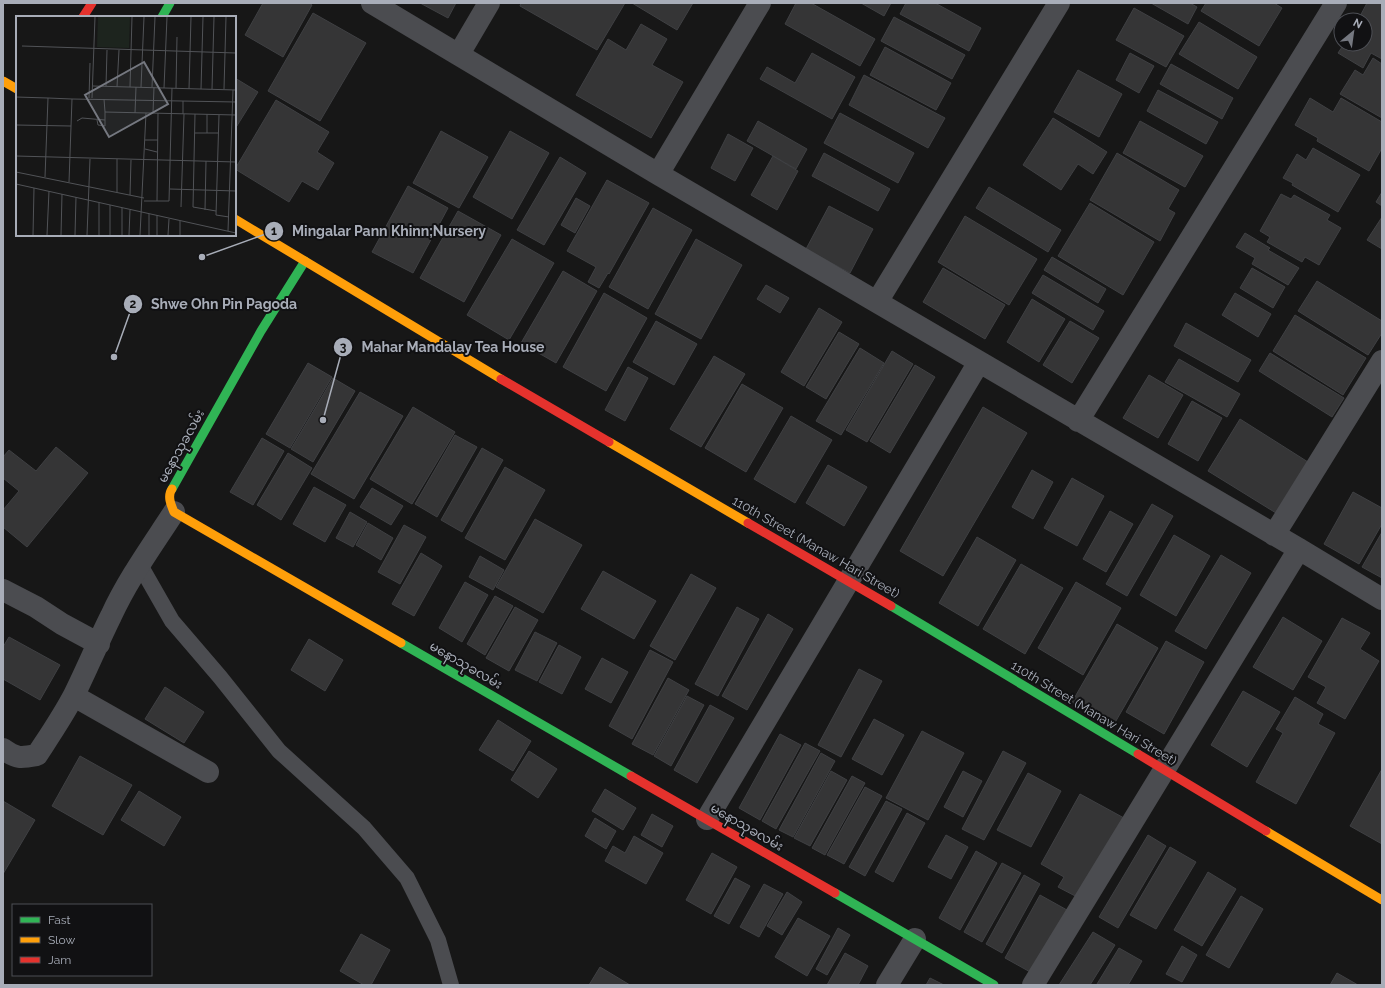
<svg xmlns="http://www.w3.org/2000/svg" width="1385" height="988" font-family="Raleway,'Noto Sans Myanmar',sans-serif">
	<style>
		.building { fill: #353536; stroke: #3f4043 }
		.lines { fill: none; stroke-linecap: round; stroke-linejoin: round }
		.lane { stroke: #4b4c50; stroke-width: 16 }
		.street { stroke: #4b4c50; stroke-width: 22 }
		.fast { stroke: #30b455; stroke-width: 9 }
		.slow { stroke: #ff9f0a; stroke-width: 9 }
		.jam { stroke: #e5322d; stroke-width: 9 }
		.labels { text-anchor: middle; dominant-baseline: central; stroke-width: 4; stroke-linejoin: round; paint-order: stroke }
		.street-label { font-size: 13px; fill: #a8adb8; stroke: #111113 }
		.inset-road { fill: none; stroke: #515357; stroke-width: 1 }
		.view { fill: #757880; fill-opacity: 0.15; stroke: #757880; stroke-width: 2 }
		.inset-edge { fill: none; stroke: #a8adb8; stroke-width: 2 }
		.leader { fill: none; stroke: #a8adb8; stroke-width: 1.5 }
		.callout-dot { fill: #a8adb8; stroke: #111113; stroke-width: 1.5 }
		.mark-label { font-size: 12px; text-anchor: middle; font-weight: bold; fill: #111 }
		.callout-label { font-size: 14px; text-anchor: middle; font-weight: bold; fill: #a8adb8; stroke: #111113; stroke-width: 4; stroke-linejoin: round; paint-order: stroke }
	</style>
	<rect width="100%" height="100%" fill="#171717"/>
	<path class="building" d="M263 3H309L312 5 283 57 245 35Z
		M420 3H456L448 18Z
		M521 3H625L597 50 520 6Z
		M632 3H693L677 30Z
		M796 3H811L875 39 860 66 785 24Z
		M861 3H891L884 16Z
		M906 3H935L981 28 969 51 900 14Z
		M1151 3H1190L1197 7 1188 24Z
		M1206 3H1274L1282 8 1259 46 1201 11Z
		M1367 3H1382V59L1371 53 1363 68 1338 53 1344 44H1365V20H1358Z
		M1134 8 1184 36 1166 67 1116 40Z
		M313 13 366 43 320 121 268 91Z
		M894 17 965 55 952 79 881 41Z
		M1199 22 1257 57 1238 89 1179 54Z
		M641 24 667 39 652 65 683 82 651 138 576 95 608 39 626 50Z
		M885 47 951 83 936 110 870 75Z
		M812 53 855 77 832 119 760 79 767 67 795 83Z
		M1130 53 1154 66 1139 93 1116 80Z
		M1373 58 1382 64V118L1340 94 1355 70 1363 75Z
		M1171 64 1233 98 1222 119 1160 84Z
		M1078 70 1122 94 1099 137 1054 112Z
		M864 75 945 118 928 148 849 105Z
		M235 78 258 92 235 129Z
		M1158 90 1218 122 1206 144 1147 111Z
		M1310 98 1333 112 1341 98 1382 122V148L1369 171 1317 141 1318 138 1295 125Z
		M276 100 329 132 317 152 334 163 318 190 302 181 289 202 235 169Z
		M840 113 914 153 898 183 824 143Z
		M1053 118 1107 152 1093 174 1078 164 1061 190 1023 165Z
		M758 121 807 149 796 169 747 141Z
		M1140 121 1203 156 1185 187 1123 153Z
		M441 131 488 157 459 208 413 183Z
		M510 131 549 153 512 219 473 197Z
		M728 134 753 148 735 181 711 168Z
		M1313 148 1360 175 1338 212 1292 185 1293 183 1283 178 1297 154 1306 160Z
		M824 153 890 189 878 211 812 176Z
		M1117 153 1179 190 1168 209 1175 213 1160 241 1090 200Z
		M773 156 798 171 777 210 751 195Z
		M560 157 586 173 544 245 517 230Z
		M607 180 649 203 609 274 608 273 599 288 588 282 596 267 567 251Z
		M408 186 448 208 413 273 372 252Z
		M989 187 1061 230 1048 252 976 208Z
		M1382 192V206L1376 202Z
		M1281 194 1291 199 1294 195 1330 215 1327 220 1341 228 1319 265 1305 257 1302 262 1267 242 1270 237 1260 231Z
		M576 198 590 206 575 233 561 225Z
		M1090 203 1154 242 1123 295 1058 256Z
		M829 206 873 229 850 273 806 249Z
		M653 208 692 230 648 309 609 287Z
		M458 211 501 235 464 302 420 278Z
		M965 216 1037 259 1009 305 938 262Z
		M1382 217V249L1367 240Z
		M1245 233 1270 248 1268 250 1299 268 1288 285 1252 264 1255 258 1236 247Z
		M512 239 554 263 509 340 467 315Z
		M696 239 742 265 701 339 655 314Z
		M1052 257 1106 289 1098 303 1044 270Z
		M943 268 1005 305 985 339 923 302Z
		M1252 268 1285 287 1273 308 1240 288Z
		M563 271 597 291 556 363 521 343Z
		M1043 275 1104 311 1093 330 1032 293Z
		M1317 281 1382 321V333L1368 355 1298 311Z
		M766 285 789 298 780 313 757 299Z
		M604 293 647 318 606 391 563 367Z
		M1235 293 1271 314 1258 337 1222 315Z
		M1032 299 1065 319 1039 362 1007 342Z
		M819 308 842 322 804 386 781 372Z
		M1295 315 1366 358 1343 395 1273 351Z
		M656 321 697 344 674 385 633 362Z
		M1070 321 1099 338 1072 383 1043 365Z
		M1186 323 1251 360 1238 382 1174 346Z
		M839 332 859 344 826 399 806 387Z
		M860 348 884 363 841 435 816 421Z
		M892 351 913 364 867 442 846 430Z
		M1270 353 1344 398 1332 417 1259 371Z
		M714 356 745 374 701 447 670 429Z
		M1179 359 1240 394 1227 417 1165 382Z
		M308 363 332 377 290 448 266 434Z
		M915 365 935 377 890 453 870 441Z
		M628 367 648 378 625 421 605 410Z
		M1149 375 1183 395 1158 438 1123 418Z
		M333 378 355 391 313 462 291 449Z
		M742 384 783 408 746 472 705 448Z
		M360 392 403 416 354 499 311 474Z
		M1192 401 1222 418 1198 461 1168 444Z
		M413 407 455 432 412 504 370 479Z
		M983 407 1027 433 943 576 900 551Z
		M791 416 832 440 795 503 754 479Z
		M1240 419 1308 462 1276 513 1208 471Z
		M455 435 477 447 437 517 415 504Z
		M262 438 284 451 253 505 230 492Z
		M56 447 88 473 27 547 3 527V510L19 491 3 478V457L9 450 36 471Z
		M482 448 503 460 462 532 441 520Z
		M288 453 312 468 281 520 257 505Z
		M828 465 867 487 844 526 806 503Z
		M505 467 545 490 505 560 465 538Z
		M1032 470 1053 482 1033 519 1012 507Z
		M1072 478 1104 496 1077 546 1044 528Z
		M314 487 346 505 325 542 293 524Z
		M372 488 403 506 391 525 360 507Z
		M1353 492 1382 508V524L1359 564 1324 544Z
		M1152 504 1173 516 1127 596 1106 584Z
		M1110 511 1133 524 1106 572 1083 559Z
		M350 512 367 522 353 547 336 538Z
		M535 519 582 545 543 613 496 587Z
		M368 523 393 538 381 560 356 545Z
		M404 525 426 537 400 584 378 572Z
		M1382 532V578L1362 567Z
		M1174 535 1210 556 1176 616 1140 595Z
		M977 537 1016 560 978 626 939 603Z
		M421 553 442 566 414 616 392 604Z
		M1221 555 1251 573 1206 649 1175 631Z
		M480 556 504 570 493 590 469 577Z
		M1021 564 1063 588 1025 654 983 629Z
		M603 571 656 601 634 639 581 609Z
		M691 574 716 588 675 660 650 646Z
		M465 582 488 595 462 642 439 628Z
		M1076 582 1121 608 1083 675 1038 648Z
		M495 596 513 606 485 655 467 644Z
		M515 607 538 620 509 671 486 658Z
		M737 607 759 619 718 696 695 684Z
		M768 614 793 629 747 710 722 696Z
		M1283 617 1322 641 1293 690 1253 667Z
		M1342 618 1370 633 1360 649 1379 661 1345 719 1317 703 1326 687 1308 677Z
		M1117 624 1158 648 1113 726 1072 702Z
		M535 632 557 643 537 681 515 670Z
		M9 637 60 665 40 700 3 679V647Z
		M309 639 343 660 325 691 291 670Z
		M1166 641 1204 662 1164 734 1126 712Z
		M559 645 581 657 562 694 539 682Z
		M650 650 673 662 632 739 609 726Z
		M602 658 628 672 611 703 585 689Z
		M859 669 882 681 841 757 818 745Z
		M668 678 689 690 653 755 632 744Z
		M165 687 204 712 184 743 145 719Z
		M1243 691 1280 712 1247 767 1211 745Z
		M687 696 704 705 671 766 654 756Z
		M1295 697 1323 714 1318 724 1335 733 1296 804 1256 782 1283 733 1276 729Z
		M710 705 734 718 697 783 674 770Z
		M874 719 904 735 882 775 852 759Z
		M498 720 531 741 513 771 479 750Z
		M922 731 964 753 928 820 886 798Z
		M780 734 801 745 760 820 739 808Z
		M805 743 820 751 776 829 762 821Z
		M529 751 557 769 538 798 511 780Z
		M1003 751 1026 763 984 840 962 829Z
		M821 753 835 761 793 837 779 830Z
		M80 756 132 785 103 835 52 806Z
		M1382 769V844L1350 826Z
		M831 771 847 780 810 846 794 838Z
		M963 771 982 781 963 817 944 807Z
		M1028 773 1061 791 1031 847 997 830Z
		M852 776 865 783 825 855 812 848Z
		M865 787 882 796 844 864 827 855Z
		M605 789 636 808 623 830 592 811Z
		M139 791 181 817 164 846 121 820Z
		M1080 794 1124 818 1079 898 1058 887 1064 877 1041 864Z
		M3 801 35 820 3 874Z
		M886 801 902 809 865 876 849 867Z
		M907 813 925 823 893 882 875 872Z
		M652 814 673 826 662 847 641 835Z
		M595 818 616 831 606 849 585 836Z
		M946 835 968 847 951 879 928 867Z
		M1148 835 1166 846 1118 928 1099 917Z
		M634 836 663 853 646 884 605 861 613 846 625 853Z
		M1170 847 1196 862 1156 929 1130 915Z
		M976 851 997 863 960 930 939 918Z
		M712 853 737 867 711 914 686 900Z
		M1002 863 1021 873 982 942 964 932Z
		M1208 872 1236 889 1202 946 1174 930Z
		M1024 875 1040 884 1002 953 986 944Z
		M735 878 750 886 729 924 714 916Z
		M764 884 783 894 759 937 740 927Z
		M787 892 802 902 782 935 767 926Z
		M1040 895 1067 910 1032 973 1005 958Z
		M1241 896 1263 909 1229 968 1206 955Z
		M798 918 830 936 807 976 775 957Z
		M838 928 850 935 827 975 816 969Z
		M1093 932 1115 945 1090 985H1059Z
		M361 934 390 950 371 985H364L340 971Z
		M1182 946 1197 955 1182 982 1166 974Z
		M1119 948 1142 961 1128 985H1098L1097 984Z
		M845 953 868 966 858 985H827Z
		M600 967 630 985H589Z
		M1337 973 1358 985H1330Z
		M930 978 944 985H926Z"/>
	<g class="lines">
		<path class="lane" d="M140 565 172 621 220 677 279 751 364 828 407 878 438 940 451 985"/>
		<path class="street" d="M372 3 658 174 1299 549 1382 599
			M459 54 489 3
			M658 174 760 3
			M877 302 1059 3
			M1078 421 1336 3
			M1274 535 1382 361
			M3 590 36 607 62 624 99 644
			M74 696 208 772
			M3 749C17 759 21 758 37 755 50 735 63 716 74 695 87 669 98 642 111 616 128 579 152 546 174 512
			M707 819 979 362
			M887 985 915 939
			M1033 985 1299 549"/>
		<path class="fast" d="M162 17 170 3
			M172 489 261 331 305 261
			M891 606 1138 754
			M401 643 631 776
			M835 893 994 985"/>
		<path class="slow" d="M3 81 17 89
			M235 219 501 379
			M609 442 748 523
			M172 489C167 496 171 505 174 512L401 643
			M1266 831 1382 900"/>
		<path class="jam" d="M83 17 92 3
			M501 379 609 442
			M748 523 891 606
			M1138 754 1266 831
			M631 776 835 893"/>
	</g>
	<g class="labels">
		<g class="street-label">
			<text transform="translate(181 446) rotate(-61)">မနောသုခလမ်း</text>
			<text transform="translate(816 547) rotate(30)">110th Street (Manaw Hari Street)</text>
			<text transform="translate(466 665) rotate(30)">မနောသုခလမ်း</text>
			<text transform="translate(1094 713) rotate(31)">110th Street (Manaw Hari Street)</text>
			<text transform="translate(747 827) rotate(30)">မနောသုခလမ်း</text>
		</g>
	</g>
	<g transform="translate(16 16)">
		<rect width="220" height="220" fill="#171717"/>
		<path d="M82 1H114L113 32 81 31Z" fill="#1d241e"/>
		<path class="inset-road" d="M6 30 220 37M77 70 220 74M90 70 91 34M101 71 103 34M114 71 116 1M125 71 128 1M136 71 139 1M148 72 151 1M160 72 161 21M173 73 175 1M185 73 187 1M196 73 198 1M208 73 210 1M0 81 32 82M73 82 74 47M76 82 79 1M56 83 220 86M88 83 89 96 220 99M119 97 120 71M137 97 138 71M167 98V85M179 98 177 191 200 195M203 99 200 199 213 201M81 104 82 109 89 110V96M61 105 66 102 89 104M0 109 55 110M179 117H203M191 117V98M129 124H142M129 133 141 136M0 140 220 146M0 156 128 182M29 161 32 82 56 83 53 166M0 168 220 217M154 173 220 175M101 176V143M114 179 115 144M0 185V168M128 185H153L156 72M141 185 142 97M165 191 168 98M189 194 190 145M212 215 217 74M17 219 18 172M31 219 33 175M45 219 46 178M59 219 60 181M71 219 74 143M83 219V187M94 219V189M106 219V192M113 219 114 194M124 219 130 97M133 219V198M141 219V199M152 219 153 203M164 219V205"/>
		<path class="view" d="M128 46 152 88 93 121 69 79Z"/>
		<rect width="220" height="220" class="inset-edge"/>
	</g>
	<path class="leader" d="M202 257L274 231M114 357L133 304M323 420L343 347"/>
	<g class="callout-dot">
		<circle cx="202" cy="257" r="4"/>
		<circle cx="114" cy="357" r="4"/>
		<circle cx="323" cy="420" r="4"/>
		<circle cx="274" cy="231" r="10"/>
		<circle cx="133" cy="304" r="10"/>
		<circle cx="343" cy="347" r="10"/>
	</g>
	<g class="mark-label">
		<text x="274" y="235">1</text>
		<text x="133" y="308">2</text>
		<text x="343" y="351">3</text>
	</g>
	<g class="callout-label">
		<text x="389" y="236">Mingalar Pann Khinn;Nursery</text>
		<text x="224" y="309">Shwe Ohn Pin Pagoda</text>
		<text x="453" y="352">Mahar Mandalay Tea House</text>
	</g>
	<rect width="1385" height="988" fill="none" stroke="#a8adb8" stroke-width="8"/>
	<rect x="12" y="904" width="140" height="72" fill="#111113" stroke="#4d4f55"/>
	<rect x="20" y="917" width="20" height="6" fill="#30b455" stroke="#4d4f55"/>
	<text x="48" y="924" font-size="12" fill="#a8adb8">Fast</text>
	<rect x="20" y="937" width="20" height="6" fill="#ff9f0a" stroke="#4d4f55"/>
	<text x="48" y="944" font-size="12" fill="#a8adb8">Slow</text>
	<rect x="20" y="957" width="20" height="6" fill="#e5322d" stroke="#4d4f55"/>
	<text x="48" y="964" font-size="12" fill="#a8adb8">Jam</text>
	<g transform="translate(1353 32) rotate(29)"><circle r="19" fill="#111113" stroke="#4d4f55"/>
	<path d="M0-3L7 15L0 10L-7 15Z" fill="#757880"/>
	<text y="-6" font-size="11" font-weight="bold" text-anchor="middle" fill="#a8adb8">N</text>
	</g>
</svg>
